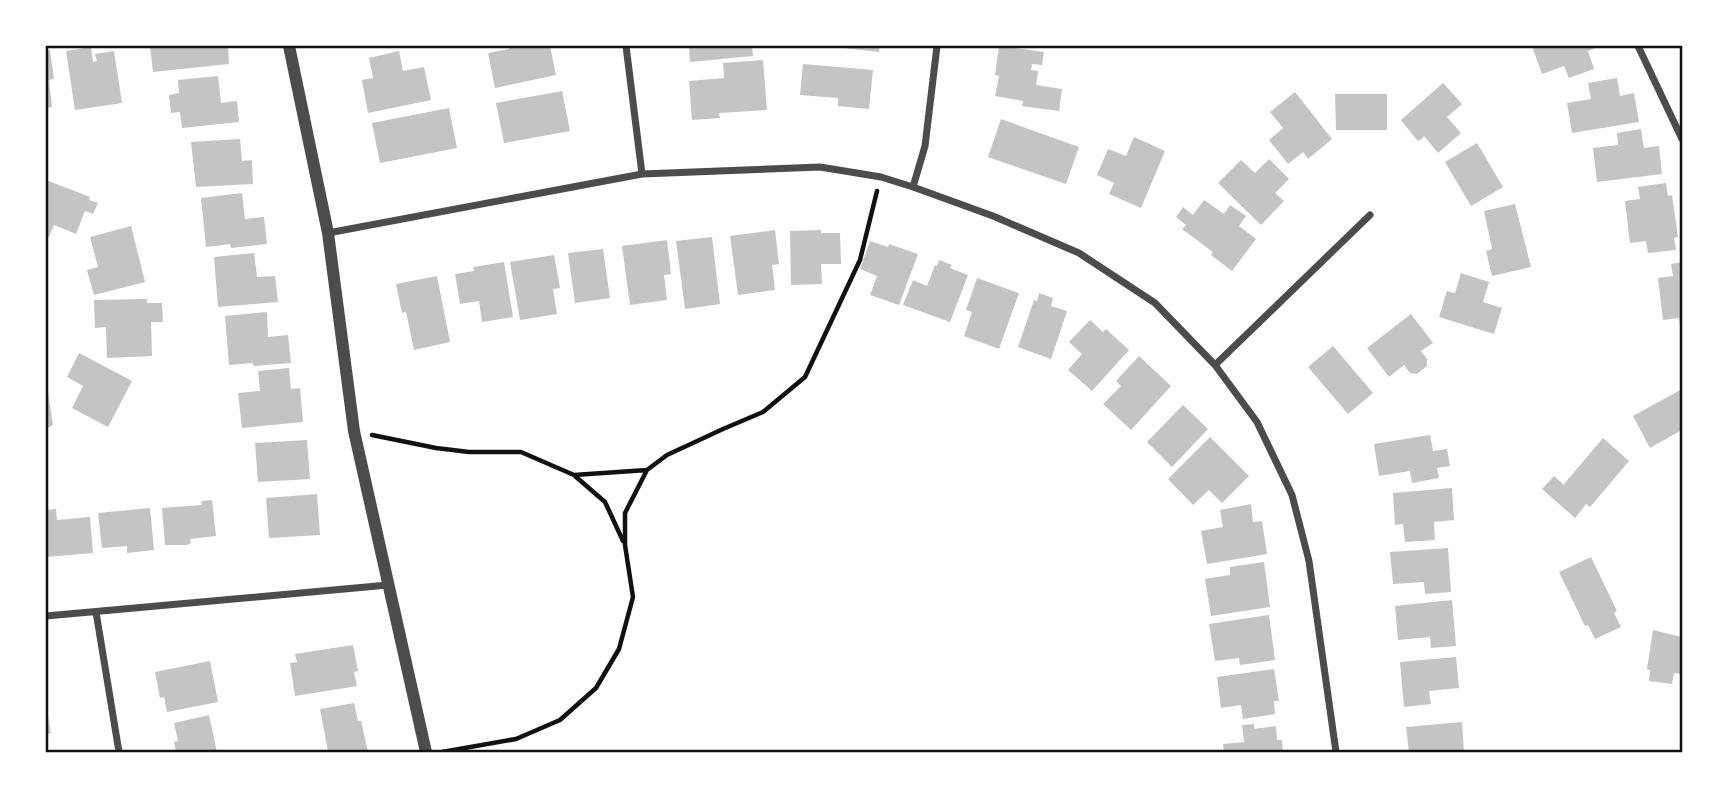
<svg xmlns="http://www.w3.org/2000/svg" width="1728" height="798" font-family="Montserrat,sans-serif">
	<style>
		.building { fill: #c4c4c4 }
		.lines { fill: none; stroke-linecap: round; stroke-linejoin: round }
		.path { stroke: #111; stroke-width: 4.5 }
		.minor { stroke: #4c4c4c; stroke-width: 7 }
		.tertiary { stroke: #4c4c4c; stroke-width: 12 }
		.neatline { fill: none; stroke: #111; stroke-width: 2.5 }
	</style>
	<rect width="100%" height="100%" fill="#fff"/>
	<path class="building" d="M150 46H228L229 64 153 72Z
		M508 46H550L556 75 495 88 488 53 509 49Z
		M689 46H752L753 56 690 62Z
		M835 46H880L879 52 835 47Z
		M999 46 1044 52 1042 65 1032 64 1031 70 1038 71 1036 85 1062 89 1059 111 1022 106 1023 101 995 96 999 76 995 75Z
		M1532 46H1601L1588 51 1594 69 1569 78 1564 66 1542 74Z
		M91 47 93 62 97 61 95 54 114 51 122 103 75 110 66 51Z
		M50 50 54 79 49 80 52 107 46 108V51Z
		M399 51 403 71 424 67 431 100 368 113 362 80 373 78 369 58Z
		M763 60 767 110 719 113 720 118 692 120 689 81 724 78 723 63Z
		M803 64 873 70 869 109 838 106V98L800 95Z
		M218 76 221 103 237 101 239 122 182 128 180 112 171 113 169 95 179 93 178 80Z
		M1617 78 1620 96 1634 93 1639 122 1572 133 1567 103 1591 99 1588 83Z
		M1443 83 1462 104 1447 117 1461 133 1438 153 1424 136 1419 141 1416 139 1401 120Z
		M562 91 570 131 504 143 496 103Z
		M1295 92 1332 139 1308 159 1303 152 1288 164 1269 140 1283 128 1270 112Z
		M1335 94H1387V130H1336Z
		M449 108 457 148 380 163 372 123Z
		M1001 119 1079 147 1066 184 988 157Z
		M1641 129 1644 148 1659 146 1662 174 1597 182 1593 148 1618 145 1617 133Z
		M1134 137 1165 151 1141 208 1109 194 1114 183 1097 175 1108 149 1126 156Z
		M240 139 242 161 252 160 253 184 196 187 191 142Z
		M1477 143 1503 187 1471 206 1445 162Z
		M1269 159 1289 179 1275 193 1284 201 1261 225 1218 183 1241 160 1255 173Z
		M46 180 90 197 89 200 98 203 93 214 85 211 76 234 54 225 49 237 46 236Z
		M1666 183 1668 196 1672 195 1678 237 1674 238 1676 250 1648 253 1646 241 1630 243 1625 201 1640 199 1638 187Z
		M242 193 245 219 264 217 267 244 231 248 230 244 206 247 201 198Z
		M1204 200 1224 214 1230 205 1246 216 1239 226 1256 239 1232 271 1211 255 1213 252 1182 229 1186 225 1176 217 1183 207 1193 215Z
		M1515 204 1531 267 1492 276 1486 251 1492 249 1484 211Z
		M131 226 145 282 94 295 87 270 98 267 90 237Z
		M775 230 779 264 772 265 775 290 738 295 730 236Z
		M821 230V233H840L841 264H821L822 284 791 285 790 231Z
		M712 237 720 304 685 309 676 241Z
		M667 240 671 274 664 275 667 300 630 305 622 246Z
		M870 241 888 247 889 244 918 254 899 305 870 295 877 276 860 269Z
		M603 249 610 298 575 303 568 253Z
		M254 253 257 277 275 276 278 302 218 307 214 257Z
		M554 255 560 288 553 289 557 314 520 320 510 262Z
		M939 260 952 265 950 268 968 275 950 322 903 305 913 280 927 286 935 265 937 266Z
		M504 262 513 317 482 322 479 301 460 304 455 274 474 271 473 267Z
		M1682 262V332L1681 333 1679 318 1663 320 1658 278 1673 276 1671 264Z
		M1461 273 1489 282 1483 302 1502 308 1494 334 1439 317 1447 291 1455 293Z
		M437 276 450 342 414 350 406 312 402 313 396 284Z
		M977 278 1019 293 999 349 964 336 972 312 966 310Z
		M1039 293 1053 298 1051 306 1067 311 1051 359 1018 347 1034 300 1037 301Z
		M147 299V303H162L163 322H151L152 356 107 358 106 327 95 328 94 300Z
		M267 312 268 337 288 335 291 363 253 366V363L229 365 225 316Z
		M1411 314 1433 343 1421 351 1427 359V366L1417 374 1410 373 1404 365 1389 377 1367 348Z
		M1090 320 1103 332 1106 329 1129 350 1092 391 1068 370 1082 354 1069 342Z
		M1333 346 1373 393 1348 414 1308 367Z
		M79 353 132 381 108 427 72 408 83 386 67 377Z
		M1139 356 1171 386 1131 430 1103 404 1121 386 1116 381Z
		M289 368 291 389 300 388 303 422 242 428 238 393 260 391 258 371Z
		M46 389 48 393 53 425 46 429Z
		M1682 389V430L1650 448 1633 416Z
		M1183 405 1208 429 1172 467 1147 442Z
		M1430 435 1433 451 1447 449 1450 466 1437 468 1439 478 1412 483 1410 471 1379 476 1374 444Z
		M1210 437 1249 476 1222 503 1209 490 1193 505 1168 479Z
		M1603 438 1629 461 1590 507 1586 504 1575 518 1542 489 1554 476 1565 486 1564 484Z
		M307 440 310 479 258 482 255 443Z
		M1452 488 1454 520 1434 522 1435 540 1405 542 1403 524 1395 525 1393 493Z
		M317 494 320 535 269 538 266 498Z
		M212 500 216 536 190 539 191 543 187 545H165L162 508 202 505 201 501Z
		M1251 504 1253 522 1262 521 1267 554 1207 564 1201 531 1223 527 1220 510Z
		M150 508 154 550 127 553V546L102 548 98 513Z
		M56 509 57 520 90 517 93 553 46 557V510Z
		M1448 548 1451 592 1425 594 1424 582 1393 584 1390 552Z
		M1591 557 1617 611 1614 613 1621 627 1595 639 1588 625 1585 626 1559 572Z
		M1264 562 1270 607 1211 616 1205 579 1230 575V567Z
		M1452 600 1456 646 1431 648 1430 637 1398 640 1395 606Z
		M1269 615 1275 660 1240 665 1239 658 1215 661 1209 624Z
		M1653 630 1682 637V674L1674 673 1672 684 1649 681 1650 670 1647 669Z
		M353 645 358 671 354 672 357 686 295 696 290 663 297 662 295 654Z
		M1456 657 1459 688 1429 691 1431 704 1404 707 1400 662Z
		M210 661 218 702 167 712 164 697 160 698 155 672Z
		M1274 669 1279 701H1274L1275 714 1243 719 1241 705 1221 708 1217 677Z
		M354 703 358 721H361L368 752H328L320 709Z
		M46 711H47L51 733 46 735Z
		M209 715 217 752H176L174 742 178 741 174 723Z
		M1462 722 1464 752H1409L1406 727Z
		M1254 724V729L1276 726 1277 740H1282L1283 752H1224L1223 744 1244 742 1242 725Z"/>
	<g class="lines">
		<path class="path" d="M372 435 436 448 469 452H521L574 475 647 470
			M575 476 605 502 623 541
			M442 752 516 739 560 720 596 688 619 649 633 597 625 545V513L647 470 667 455 723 429 763 412 805 377 860 260 877 191"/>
		<path class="minor" d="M626 46 642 174
			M1638 46 1682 139
			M913 187 925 146 937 46
			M328 233 642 174 820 167 881 177 913 187 993 216 1079 253 1155 303 1215 365 1257 422 1292 495 1309 561 1336 752
			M1215 365 1370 215
			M96 612 119 752
			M46 616 388 585"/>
		<path class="tertiary" d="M289 46 328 233 354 431 426 752"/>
	</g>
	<rect width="1728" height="798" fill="none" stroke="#ffffff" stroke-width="94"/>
	<rect x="47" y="47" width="1634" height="704" class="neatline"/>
</svg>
